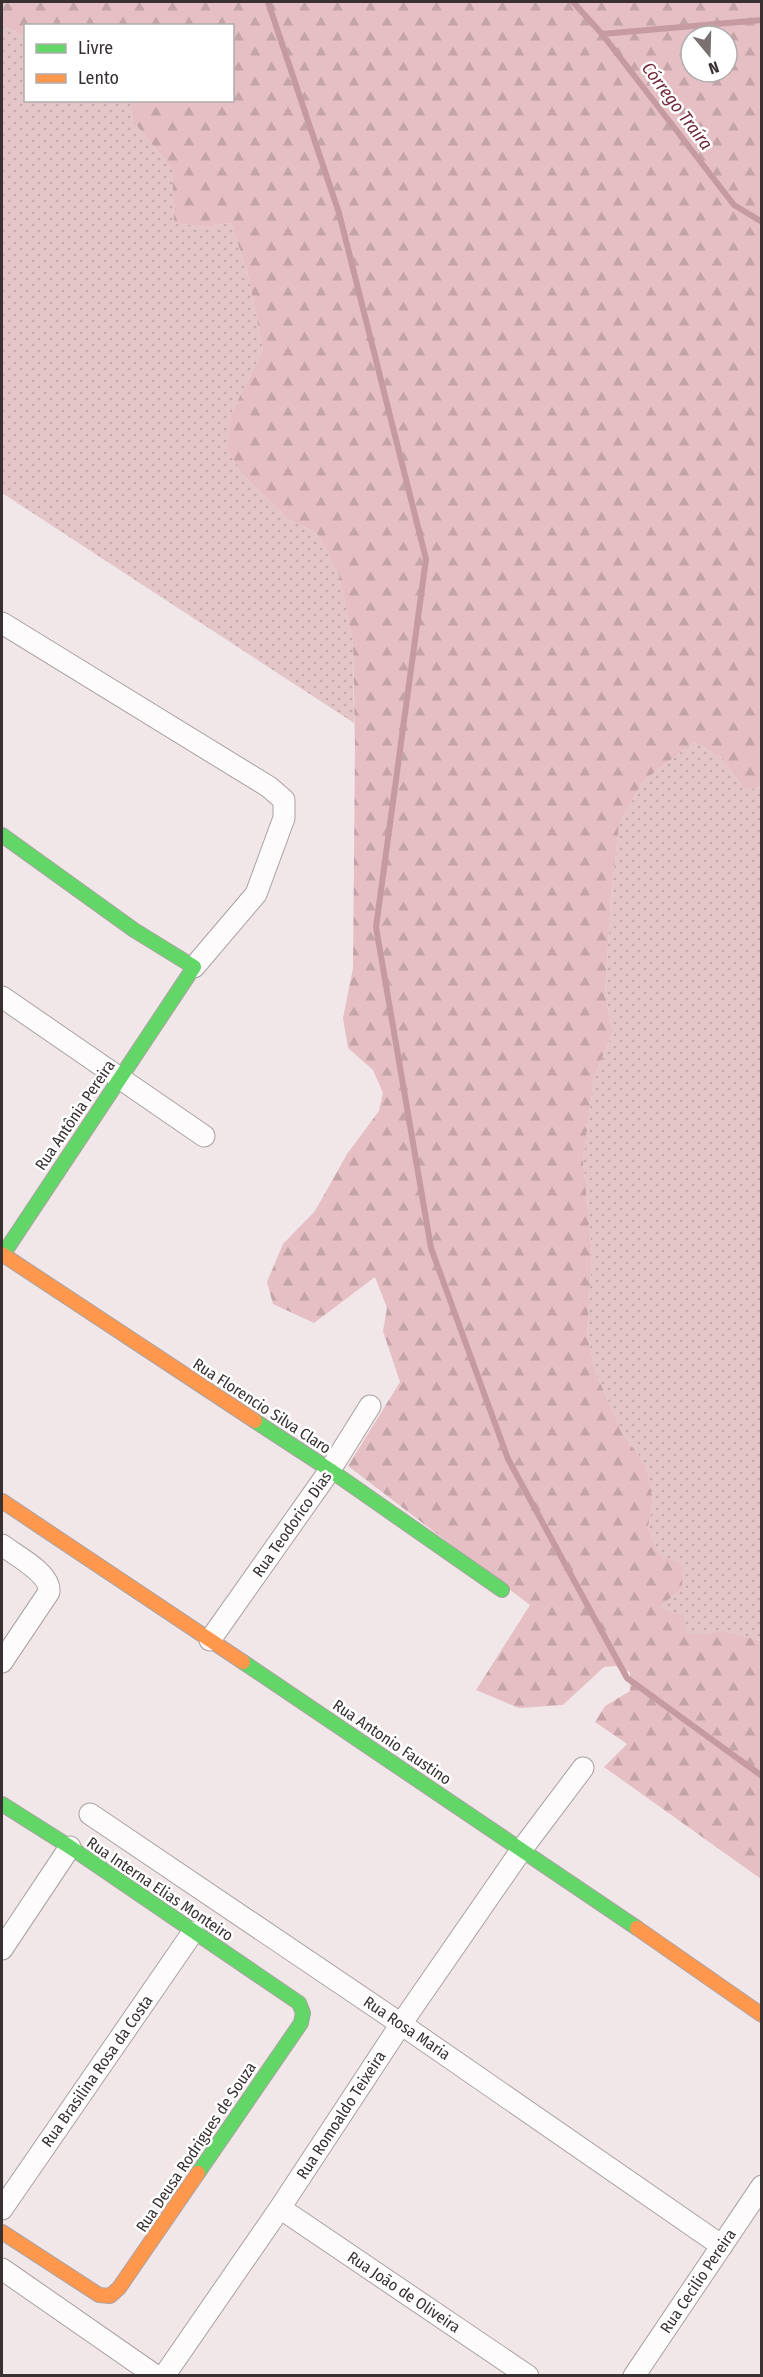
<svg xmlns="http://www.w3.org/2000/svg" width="763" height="2377" font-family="'Fira Sans Condensed',sans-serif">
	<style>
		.grass { fill: url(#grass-dots) }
		.forest { fill: url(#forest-firs); fill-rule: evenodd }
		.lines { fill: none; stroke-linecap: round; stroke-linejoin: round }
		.stream { stroke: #c59ba1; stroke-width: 6 }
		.street-casing { stroke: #a9a1a2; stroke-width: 23 }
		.fast-casing { stroke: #a9a1a2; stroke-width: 16 }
		.slow-casing { stroke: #a9a1a2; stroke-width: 16 }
		.street { stroke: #fdfbfc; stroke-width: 21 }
		.fast { stroke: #63d668; stroke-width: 14 }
		.slow { stroke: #ff974d; stroke-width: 14 }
		.labels { text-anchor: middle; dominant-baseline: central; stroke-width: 5; stroke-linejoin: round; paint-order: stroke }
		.street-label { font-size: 16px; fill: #383031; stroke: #fff }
		.water-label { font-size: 18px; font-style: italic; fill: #722b3a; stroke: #fff }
	</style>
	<defs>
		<pattern id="grass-dots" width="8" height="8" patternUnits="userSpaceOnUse" patternTransform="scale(1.5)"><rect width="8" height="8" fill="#e4c6c9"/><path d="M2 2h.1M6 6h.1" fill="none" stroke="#c4aaad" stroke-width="1.8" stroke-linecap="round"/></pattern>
		<pattern id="forest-firs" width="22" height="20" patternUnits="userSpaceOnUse" patternTransform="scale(1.5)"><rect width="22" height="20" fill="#e5bfc4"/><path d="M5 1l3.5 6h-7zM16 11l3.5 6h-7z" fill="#c5a4a9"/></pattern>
	</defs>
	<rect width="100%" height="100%" fill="#f2e7e8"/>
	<path class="grass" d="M2 26 25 36 26 100 130 101 133 121 172 169 174 223 204 227 231 223 247 271 263 350 231 414 243 475 289 520 316 532 339 575 353 643 354 723 2 493Z
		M694 742 723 759 744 790 761 787V1641L722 1630 702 1634H688L658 1607 659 1554 648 1527 653 1501 647 1467 623 1434 597 1376 587 1335 592 1255 583 1160 594 1077 613 1032 605 994 611 897 619 825 643 781Z"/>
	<path class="forest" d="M2 2H761V787L744 790 723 759 694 742 643 781 619 825 611 897 605 994 613 1032 594 1077 583 1160 592 1255 587 1335 597 1376 623 1434 647 1467 653 1501 648 1527 659 1554 682 1565V1588L659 1607 683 1617 688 1634H702L722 1630 761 1641V1879L604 1767 627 1744 595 1722 605 1706 630 1691V1672L615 1666 604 1667 563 1705 519 1708 476 1690 530 1605 348 1466 400 1382 383 1331 387 1308 375 1277 314 1323 273 1304 267 1282 283 1244 315 1211 347 1154 379 1111 383 1093 373 1070 348 1048 343 1018 353 968 355 748 353 643 339 575 316 532 289 520 243 475 227 449 231 414 263 350 247 271 231 223 204 227 174 223 172 169 133 121 130 101 232 100V26H26L25 36 2 26ZM691 36H727V72H691Z"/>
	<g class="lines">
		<path class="stream" d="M268 2 339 213 426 559 376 927 431 1248 508 1459 627 1678 762 1776
			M573 2 602 34 734 205 762 222
			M602 34 762 20"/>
		<g class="street-casing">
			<path id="street" d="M2 623 269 787 284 800V818L256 894 194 967
				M2 997 204 1136
				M2 1545C16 1556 51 1573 49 1592L2 1662
				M210 1640 330 1470 370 1406
				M90 1814 401 2024 722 2246
				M2 1949 70 1847
				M280 2208 528 2376
				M2 2209 193 1932
				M2 2269 156 2376
				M164 2376 280 2208 401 2024 522 1849 583 1768
				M634 2376 762 2186"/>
		</g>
		<g class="fast-casing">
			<path id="fast" d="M2 835 134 930 194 967 2 1256
				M255 1421 330 1470 502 1590
				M243 1662 637 1928
				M2 1804 70 1847 299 2003 303 2013 301 2023 198 2173"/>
		</g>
		<g class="slow-casing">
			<path id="slow" d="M2 1254 255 1421
				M2 1501 243 1662
				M637 1928 762 2015
				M2 2232 99 2295 110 2296 119 2288 198 2173"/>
		</g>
		<use href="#street" class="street"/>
		<use href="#fast" class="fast"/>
		<use href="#slow" class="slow"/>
	</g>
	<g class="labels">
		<g class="street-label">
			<text transform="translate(75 1115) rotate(-56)">Rua Antônia Pereira</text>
			<text transform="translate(262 1406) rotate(33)">Rua Florencio Silva Claro</text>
			<text transform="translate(292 1524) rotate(-55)">Rua Teodorico Dias</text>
			<text transform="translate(392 1742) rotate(34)">Rua Antonio Faustino</text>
			<text transform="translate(160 1889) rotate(34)">Rua Interna Elias Monteiro</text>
			<text transform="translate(407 2028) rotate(34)">Rua Rosa Maria</text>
			<text transform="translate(97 2071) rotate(-55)">Rua Brasilina Rosa da Costa</text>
			<text transform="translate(341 2115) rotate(-57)">Rua Romoaldo Teixeira</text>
			<text transform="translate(196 2147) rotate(-56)">Rua Deusa Rodrigues de Souza</text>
			<text transform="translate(698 2281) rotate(-56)">Rua Cecilio Pereira</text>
			<text transform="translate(404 2292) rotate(34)">Rua João de Oliveira</text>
		</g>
		<g class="water-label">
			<text transform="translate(677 106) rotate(53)">Córrego Traíra</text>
		</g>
	</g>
	<rect width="763" height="2377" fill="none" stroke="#383031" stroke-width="6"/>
	<rect x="24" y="24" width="210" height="78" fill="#ffffff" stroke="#afacad" stroke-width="1.5"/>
	<rect x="36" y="44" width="30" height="9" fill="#63d668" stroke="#afacad" stroke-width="1.5"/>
	<text x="78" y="54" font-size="18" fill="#383031">Livre</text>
	<rect x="36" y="74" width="30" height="9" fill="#ff974d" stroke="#afacad" stroke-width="1.5"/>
	<text x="78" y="84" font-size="18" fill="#383031">Lento</text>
	<g transform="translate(709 54) rotate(161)"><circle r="28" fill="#ffffff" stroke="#afacad" stroke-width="1.5"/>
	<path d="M0-4.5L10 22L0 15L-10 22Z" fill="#797071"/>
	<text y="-9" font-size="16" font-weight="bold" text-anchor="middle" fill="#383031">N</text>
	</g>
</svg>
